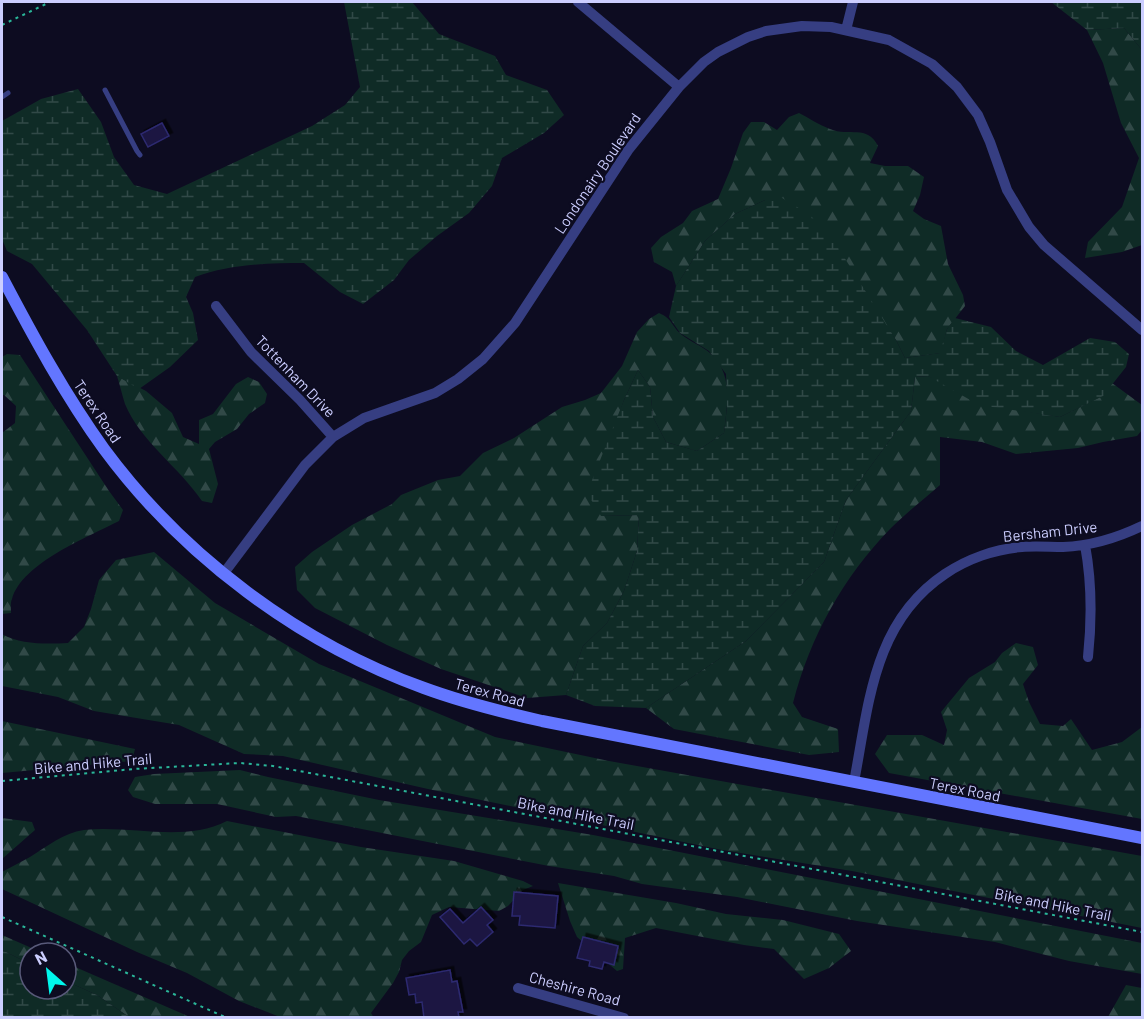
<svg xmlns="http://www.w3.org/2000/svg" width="1144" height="1019" font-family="Barlow,sans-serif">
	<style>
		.forest { fill: url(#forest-firs) }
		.wetland { fill: url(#wetland-marsh) }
		.building { fill: #1a1843; stroke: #2d2970; stroke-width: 1.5; filter: url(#shadow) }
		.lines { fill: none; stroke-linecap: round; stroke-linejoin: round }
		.path { stroke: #2ab699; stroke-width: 2; stroke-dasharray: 3 4.5; stroke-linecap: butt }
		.lane { stroke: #363e82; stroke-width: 5 }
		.street { stroke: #363e82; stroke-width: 10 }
		.secondary { stroke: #6376ff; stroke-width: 12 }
		.labels { text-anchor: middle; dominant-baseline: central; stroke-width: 4.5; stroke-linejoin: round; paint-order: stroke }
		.street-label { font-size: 15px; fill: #ccceff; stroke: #0d0c21 }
	</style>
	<defs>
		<pattern id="forest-firs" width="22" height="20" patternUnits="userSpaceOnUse" patternTransform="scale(1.5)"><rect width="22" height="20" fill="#0f2b26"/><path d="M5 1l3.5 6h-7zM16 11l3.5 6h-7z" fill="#314947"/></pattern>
		<pattern id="wetland-marsh" width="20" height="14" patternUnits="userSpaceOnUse" patternTransform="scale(1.5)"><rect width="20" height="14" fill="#0f2b26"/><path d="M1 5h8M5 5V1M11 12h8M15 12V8" fill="none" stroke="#314947"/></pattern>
		<filter id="shadow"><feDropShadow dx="3.5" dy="-3.5" stdDeviation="0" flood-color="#0009"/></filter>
	</defs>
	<rect width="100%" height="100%" fill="#0d0c21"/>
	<path class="forest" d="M1124 28 1142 50V245L1122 252 1085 258 1088 242 1122 207 1139 158 1121 123 1103 63 1087 30Z
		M799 113C809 118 819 125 830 129 849 137 867 124 878 146L870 163 885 166H908L924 177 920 195 913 211 924 219 941 226 948 264 963 295 965 306 947 329 941 353 905 358 896 340 881 318 765 200 735 214 705 241 676 286 672 272 654 262 651 248 661 237 683 223 692 211 718 199 731 168 743 133 751 122H764L777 130 789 117Z
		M659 313C673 319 671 326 682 335 691 342 702 346 710 353 734 374 727 405 724 433L697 451 666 442 653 417 650 387 638 370 624 400 611 437 601 516 639 515 637 551 624 591 607 623 583 646 566 695 527 698 441 669 387 645 315 608 297 590 295 567 312 552 352 525 392 504 401 495 438 480 460 476 483 453 514 438 562 407 585 400 601 393 622 366 637 332 649 319Z
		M7 354 20 355 109 491 123 510 119 521C88 537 22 563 12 599 10 603 11 609 11 613L2 614V433L15 423 16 406 4 395H2V357Z
		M117 376 146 391 172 413 183 437 199 444V420L213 414 236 384 248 377 259 382 267 394 265 403 249 414 237 429 215 442 209 449 218 484 212 503 202 501C179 467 141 442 125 404 122 395 120 385 117 376Z
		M928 376 942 382 962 395 1011 409 1060 417 1102 396 1112 383 1142 405V430L1137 436 1103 442 1078 448 1016 454 982 442 940 437V485C924 499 906 513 891 528 843 577 810 637 793 703L802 717 838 729 839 752 809 755 674 729 646 708 746 641 824 562 846 500 911 411 915 377Z
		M154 552 215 603 319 664 495 737 609 761 1142 856V928L852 871 722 850 428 789 283 756 244 754 179 725 94 711 58 697 2 686V634C21 645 47 644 68 643L84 627 91 609 99 580 116 560Z
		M1016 643 1033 647 1038 665 1023 684 1029 702 1040 724 1063 726 1071 719 1092 750 1122 742 1142 727V819L889 773 875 754 887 735H922L944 745 947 730 941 712 969 678 995 662 1002 653Z
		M2 721 135 749 132 761 2 773Z
		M240 770 268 777 379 800 593 835 1142 943V974L1069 961 995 942 857 921 737 897 642 884 614 876 549 866 296 816 276 817 217 804H155L133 797 128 790 135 777 154 774Z
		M2 818 32 822 35 830 2 859Z
		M227 821 361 847 454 861 523 881 533 886 523 890 508 906 499 911 449 907 432 915 421 942 409 951 402 960 399 972 393 983 371 1013 374 1018 280 1017 239 1001 187 973 137 952 2 889V872C11 867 21 862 30 857 48 846 63 833 84 830 131 825 184 843 227 821Z
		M558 883 676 903 726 914 783 920 839 934 851 951 829 968 804 979 774 949 744 945 656 928 625 938 623 969 617 971 577 937 570 921Z
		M2 935 43 953H30V964L2 950Z
		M66 963 190 1017H129L97 995 66 981Z
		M1126 985 1142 988V1017H1108Z"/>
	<path class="wetland" d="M344 2H412L439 34 495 56 506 75 547 90 564 115 544 133 502 158 492 186 469 213 437 236 409 260 394 280 363 304 340 292 304 263C268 263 229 264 195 277L186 297 193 313 198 340 170 367 139 389 117 376 87 330 32 264 7 251 2 239V121L41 99 78 89 101 122 114 157 134 185 167 194 312 126 345 105 360 87Z
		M1051 2H1142V50L1124 28 1087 30Z
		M779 196 810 215 834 241 896 340 905 358 940 353 947 329 955 318 991 327 1016 351 1043 365 1090 338 1115 342 1129 354 1126 367 1103 396 1060 417 979 405 928 376 915 377 911 411 846 500 824 562 746 641 646 708 595 706 566 695 583 646 607 623 624 591 637 551 639 515 601 516 587 493 624 400 638 370 650 387 653 417 666 442 697 451 724 433 727 407 726 374 709 351 680 333 669 317 676 286 705 241 735 214 765 200Z
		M2 950 30 964V989H66V981L97 995 129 1017H2Z"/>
	<path class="building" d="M162 123 169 136 148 147 141 134Z
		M514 892 558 896 555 928 519 925 520 916H512Z
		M481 907 493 920 487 925 493 932 477 946 470 939 464 944 440 917 450 909 463 923Z
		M583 937 618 946 614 965 604 962 602 969 589 966 590 961 577 958Z
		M450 970 452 982 457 981 463 1012H458L459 1018H424L422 1002 416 1003 415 994 409 995 406 978Z"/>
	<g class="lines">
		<path class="path" d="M2 25 50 2
			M2 781 134 769 240 763 273 766 1142 932
			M2 917 227 1018"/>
		<path class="lane" d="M105 90 137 151 140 155
			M2 97 8 93"/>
		<path class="street" d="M578 2 679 87
			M846 30 853 2
			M216 306 251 352 300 400 333 437
			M1085 545C1092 583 1092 619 1088 657
			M224 573 305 465 333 437 364 418 435 393 458 379 483 359 515 323 629 149 679 87 704 62 718 52 748 37 766 31 802 26 831 27 889 40 932 64 957 87 978 115 990 142 1007 190 1029 227 1044 245 1142 330
			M854 782C869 704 873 622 945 574 967 559 995 549 1022 547 1035 546 1050 547 1063 547 1092 546 1117 538 1142 526
			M518 988 624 1018"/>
		<path class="secondary" d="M2 277C33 336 65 395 104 449 183 556 299 643 424 688 462 702 502 712 542 721L1142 838"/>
	</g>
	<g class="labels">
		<g class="street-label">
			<text transform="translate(597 173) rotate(-56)">Londonairy Boulevard</text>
			<text transform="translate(296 376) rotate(46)">Tottenham Drive</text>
			<text transform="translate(98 411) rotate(56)">Terex Road</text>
			<text transform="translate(1050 531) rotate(-6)">Bersham Drive</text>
			<text transform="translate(490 692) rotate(15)">Terex Road</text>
			<text transform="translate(93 763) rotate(-5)">Bike and Hike Trail</text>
			<text transform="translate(965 789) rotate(11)">Terex Road</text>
			<text transform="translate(576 813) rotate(11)">Bike and Hike Trail</text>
			<text transform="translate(1053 904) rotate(11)">Bike and Hike Trail</text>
			<text transform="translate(575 988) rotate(15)">Cheshire Road</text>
		</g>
	</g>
	<rect width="1144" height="1019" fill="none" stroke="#ccceff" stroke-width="6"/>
	<g transform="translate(48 971) rotate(332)"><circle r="28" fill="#0d0c21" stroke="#595a7a" stroke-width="1.5"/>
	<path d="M0-4.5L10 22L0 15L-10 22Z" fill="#00f7ec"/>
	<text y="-9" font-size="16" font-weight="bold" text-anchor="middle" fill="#ccceff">N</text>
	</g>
</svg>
